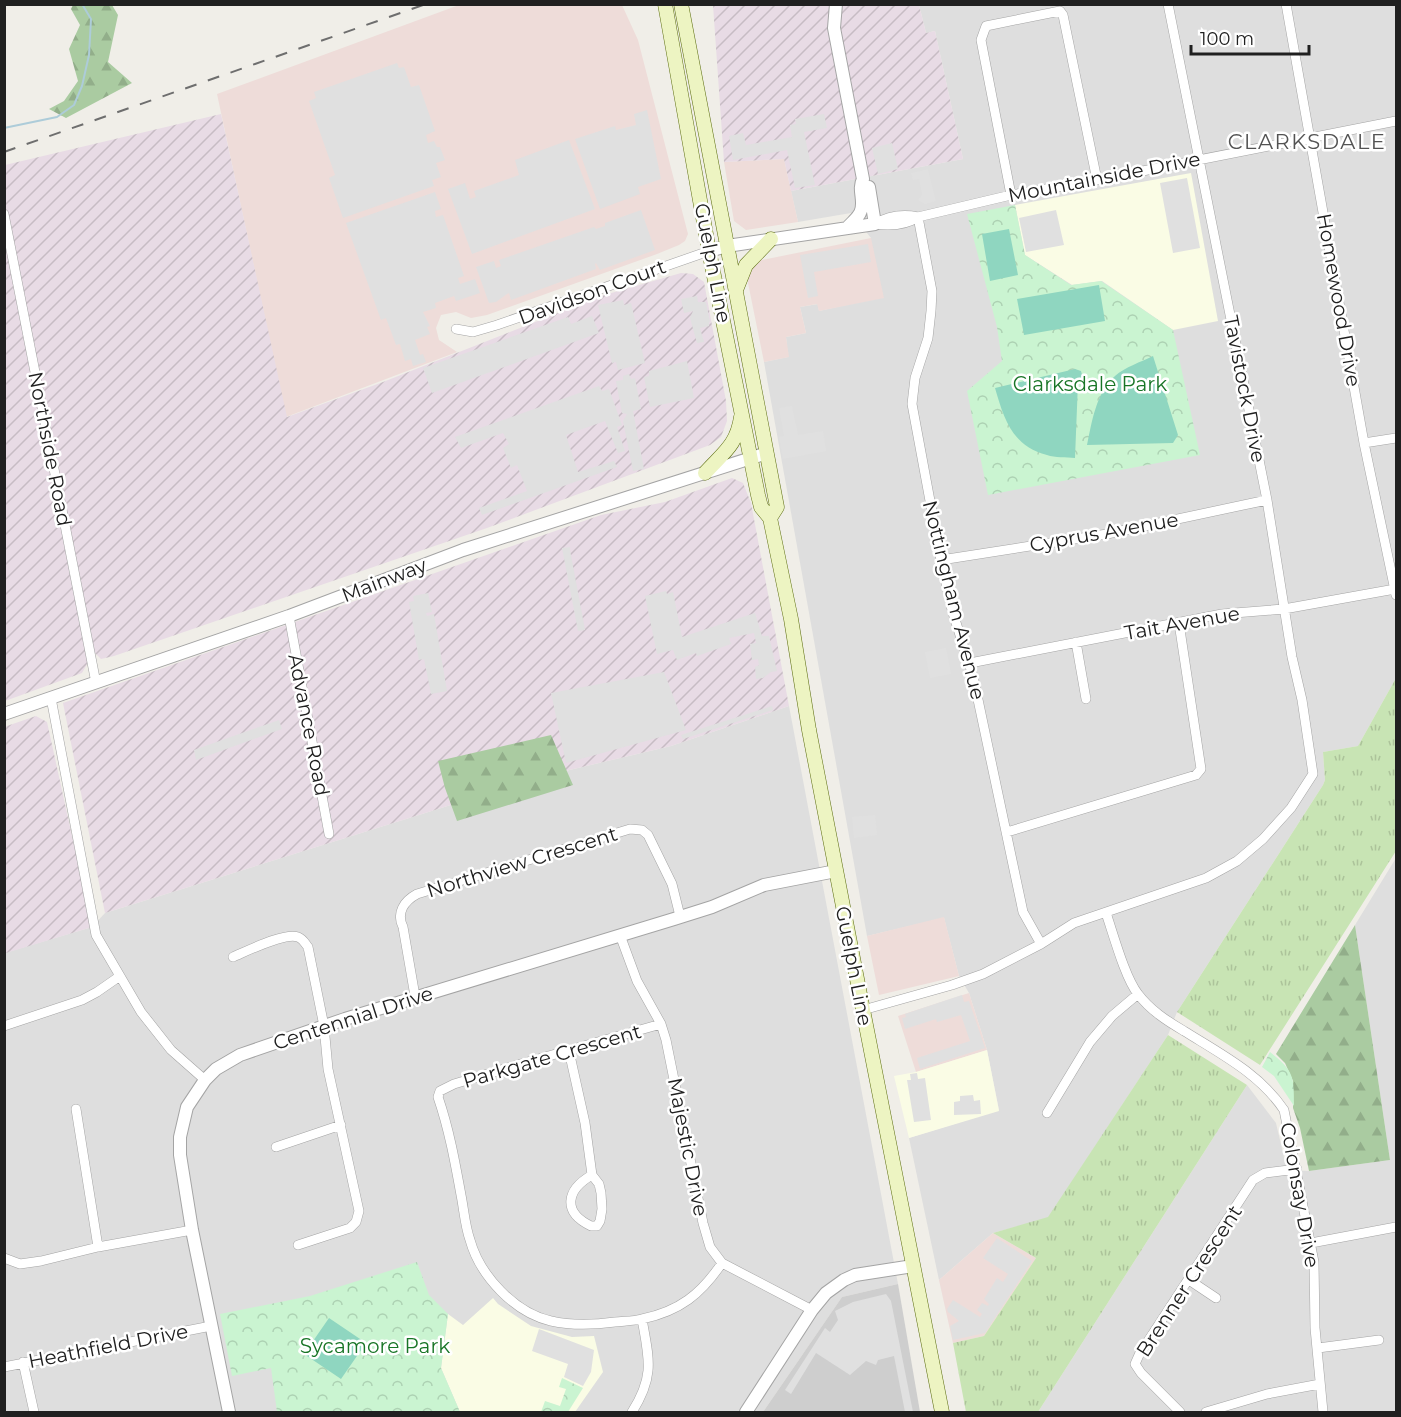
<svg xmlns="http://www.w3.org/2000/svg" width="1401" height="1417" font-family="Montserrat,sans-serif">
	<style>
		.residential { fill: #dedede }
		.commercial { fill: #eedcd9 }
		.industrial { fill: url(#industrial-furrows) }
		.education { fill: #fafce5 }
		.religious { fill: #cecece }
		.grass { fill: url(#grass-tufts) }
		.forest { fill: url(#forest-firs) }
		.park { fill: url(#park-crowns) }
		.pitch { fill: #8fd6c0 }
		.parking { fill: #e0e0e0 }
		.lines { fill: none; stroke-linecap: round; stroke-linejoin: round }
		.stream { stroke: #adccd9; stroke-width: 2 }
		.minor-casing { stroke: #a4a4a4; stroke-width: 10 }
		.tertiary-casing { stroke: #a4a4a4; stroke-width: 14 }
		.secondary-casing { stroke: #5d6e11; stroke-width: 15 }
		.minor { stroke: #fff; stroke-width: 9 }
		.tertiary { stroke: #fff; stroke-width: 12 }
		.secondary { stroke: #edf4c2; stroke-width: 14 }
		.rail { stroke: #6e6e6e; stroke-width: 2; stroke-dasharray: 12 12; stroke-linecap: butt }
		.labels { text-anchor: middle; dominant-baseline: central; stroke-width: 5; stroke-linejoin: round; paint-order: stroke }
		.street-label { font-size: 20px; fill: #202020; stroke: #fff }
		.park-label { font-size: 20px; fill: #187526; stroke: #fff }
		.neighbourhood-label { font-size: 21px; letter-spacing: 1.5px; fill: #535353; stroke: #fff }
	</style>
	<defs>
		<pattern id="industrial-furrows" width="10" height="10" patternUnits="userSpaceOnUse" patternTransform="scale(1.5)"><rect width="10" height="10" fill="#e8dbe5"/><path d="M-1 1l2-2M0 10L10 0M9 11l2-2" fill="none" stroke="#c7bcc4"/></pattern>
		<pattern id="grass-tufts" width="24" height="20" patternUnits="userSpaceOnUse" patternTransform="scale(1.5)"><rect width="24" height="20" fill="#c8e4b4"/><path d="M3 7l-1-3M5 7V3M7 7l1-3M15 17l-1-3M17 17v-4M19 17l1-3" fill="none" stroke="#acc39a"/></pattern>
		<pattern id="forest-firs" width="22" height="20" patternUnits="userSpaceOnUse" patternTransform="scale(1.5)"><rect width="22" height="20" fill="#aacba1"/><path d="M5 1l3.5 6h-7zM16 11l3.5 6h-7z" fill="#92ae8a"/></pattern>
		<pattern id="park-crowns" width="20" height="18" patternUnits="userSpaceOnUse" patternTransform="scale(1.5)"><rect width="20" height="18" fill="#caf4d1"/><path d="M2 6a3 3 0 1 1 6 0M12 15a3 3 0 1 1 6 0" fill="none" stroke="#add1b3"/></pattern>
	</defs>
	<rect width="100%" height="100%" fill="#f0eee8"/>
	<path class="residential" d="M919 5H1396V678L1358 746 1323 752 1325 780 1323 785 1177 1012 1168 1035 1048 1218 993 1233 939 1280 909 1138 999 1110 987 1050 969 993 959 976 944 918 867 936 764 362 788 357 786 337 806 333 800 307 818 304 819 311 846 305 871 238 851 213 798 222 791 191 963 159 935 31 926 33Z
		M789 706 898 1284 842 1297 763 1412H5L4 953 92 927 105 913 544 776 671 746Z
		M1396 858V1412H1038L1247 1085 1276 1123 1287 1170 1309 1171 1390 1160 1355 925Z"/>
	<path class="commercial" d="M459 5H622L638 40 688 234 685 241 679 245 657 254 487 315 471 318 456 312 441 315 436 328 439 340 457 352 286 417 217 94Z
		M784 159 798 222 746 230 734 221 724 162Z
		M871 238 884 298 819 311 817 304 800 307 806 333 786 337 789 357 764 362 747 278 751 268 757 261Z
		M944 917 959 976 879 995 867 936Z
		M969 993 987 1050 916 1072 898 1016Z
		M993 1233 1036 1258 984 1336 953 1343 939 1280Z"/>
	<path class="industrial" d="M826 4 919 5 926 33 935 31 963 159 791 191 784 159 724 162 713 5Z
		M221 114 287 417 383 382 601 296 681 273 693 274 704 282 726 401 727 421 721 437 710 445 487 528 114 656 101 659 94 652 82 673 5 701V165Z
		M732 478 743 483 751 503 789 706 671 746 544 776 105 913 63 703 601 515 665 502Z
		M36 716 47 722 92 927 6 953 4 727Z"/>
	<path class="education" d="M1191 173 1218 321 1173 330 1102 281 1072 285 1025 255 1015 205Z
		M987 1050 999 1111 909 1138 894 1076 916 1072Z
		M493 1298 498 1304 531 1326 572 1337 594 1336 603 1372 575 1412H460L441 1368 448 1314 463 1325Z"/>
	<path class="religious" d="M898 1284 920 1412H763L842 1297Z"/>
	<path class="grass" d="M1396 678V851L1260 1065 1177 1012 1323 785 1325 780 1323 752 1358 746Z
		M1168 1035 1247 1085 1038 1412H966L953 1343 984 1336 1036 1258 993 1233 1048 1217Z"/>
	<path class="forest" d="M73 5H112L118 15 108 62 132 83 66 118 49 109 64 101 78 81 69 49 80 25 71 9Z
		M551 735 573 785 457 821 445 788 438 761Z
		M1355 925 1390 1160 1309 1171 1300 1128 1293 1108V1081L1285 1063 1276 1054Z"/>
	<path class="park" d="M1015 205 1025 255 1071 285 1101 281 1173 330 1200 455 988 495 967 391 1002 361 997 327 967 214Z
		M1270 1052C1294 1071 1294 1076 1294 1106L1274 1076 1262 1067Z
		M417 1262 429 1295 448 1314 441 1368 460 1412H277L271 1368 232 1376 220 1314 310 1296Z
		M562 1378 583 1388 568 1412H541L545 1401 560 1406 566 1389 559 1387Z"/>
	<path class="pitch" d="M1009 229 1018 275 990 281 982 234Z
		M1099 285 1105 321 1024 335 1017 299Z
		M1153 356 1178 435 1173 443 1087 445C1092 421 1096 393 1115 376 1125 367 1141 362 1153 356Z
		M1075 369 1081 371 1084 382H1078L1075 458C1066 457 1055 458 1047 455 1012 446 1004 419 995 388Z
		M329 1318 366 1343 341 1379 304 1354Z"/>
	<path class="parking" d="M397 63 399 68 404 67 411 87 419 85 435 131 426 135 428 143 434 141 437 147H440L445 160 436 163 441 177 432 180 434 186 343 218 329 178 335 175 309 101 316 98 314 92Z
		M647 110 661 179 638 187 640 194 600 209 575 139 615 126 616 130 636 125 634 114Z
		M824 114 827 128 804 132 815 185 795 188 787 150 733 160 729 136 743 133 746 145 792 137 790 125 796 124 795 119Z
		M569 140 595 209 472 254 448 189 465 183 470 199 476 197 474 191 519 175 515 160Z
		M892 143 898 169 878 174 872 148Z
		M928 169 936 201 925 204 918 200 922 195 919 179 913 180 911 173Z
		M1187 178 1200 248 1173 253 1160 183Z
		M435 192 441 209 435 211 436 217 443 215 464 276 458 278 460 284 475 279 480 293 456 301 454 296 435 303 436 308 423 312 430 326 427 327 430 334 415 340 420 355 423 354 426 362 413 366 411 359 405 361 400 344 396 345 386 318 381 320 346 223Z
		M641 210 655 250 600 270 596 263 595 264 596 269 511 300 509 293 507 294 496 302 489 303 476 267 494 261 496 268 501 266 499 260 594 227 596 229 605 226V223Z
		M1056 210 1064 245 1026 252 1019 218Z
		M868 244 871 262 814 272 818 296 808 298 800 255Z
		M697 296 698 302H706L710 322H709V326L700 328 704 342 697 343 690 318 693 311 684 313 681 299Z
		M623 300 624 305 631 303 645 363 618 370 616 362 612 363 598 305Z
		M592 316 599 333 432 393 423 368 568 317 571 324Z
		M687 361 694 398 650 407 644 377 649 376V371Z
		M629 374 631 379 635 378 641 409 633 411 644 469 633 471 623 421 627 414 622 413 616 381 623 380V376Z
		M599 386 602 391 609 389 622 425 617 427 625 451 618 453 605 421 566 435 578 472 614 461 617 467 482 515 479 508 527 491 517 465 511 468 503 448 509 444 503 433 461 448 455 437Z
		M792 406 798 435 823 431 826 451 783 459 779 437 784 436 779 408Z
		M570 547V550L585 630 578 631 562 548Z
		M666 591 667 594 673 592 682 637 755 613 762 636H769L777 671 771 672 763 678 756 679 755 667 759 665 758 659 752 660 750 644 756 643 754 633 729 638 731 644 697 656 696 653 677 660 673 650 657 654 645 596Z
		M428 593 432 612 426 613 427 616 434 614 447 691 431 694 424 659 419 660 409 602 414 601 413 596Z
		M946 648 951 674 930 678 925 652Z
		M664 672 686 730 566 763 551 693Z
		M772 706 773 710 683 739 681 735Z
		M279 720 282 729 196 760 194 750Z
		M875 815 877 835 854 838 852 817Z
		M962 995 964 1002 969 1001 985 1048 920 1069 917 1058 970 1041 961 1015 937 1022 936 1019 905 1029 902 1018 906 1017 905 1014Z
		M917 1073 918 1079 925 1078 931 1120 914 1122 907 1080H911L910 1074Z
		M973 1095 974 1101 980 1100 981 1114 954 1115V1102L960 1101V1096Z
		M997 1238 1032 1261 985 1333 953 1340 950 1326 959 1321 948 1312 947 1309 953 1300 980 1317 982 1314 977 1310 982 1303 988 1306 989 1304 984 1299 997 1278 1003 1282 1008 1274 983 1258Z
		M886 1294 891 1301 913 1412H905L894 1356 878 1360 876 1365 866 1361 850 1375 816 1353 791 1394 785 1390 825 1328 830 1332 838 1320 835 1311 853 1302Z
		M539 1329 594 1350 591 1372 583 1386 564 1377 568 1364 532 1351Z"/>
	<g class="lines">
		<path class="stream" d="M4 128 57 117 74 105 82 86 89 55 91 19 82 4"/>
		<g class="minor-casing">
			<path id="minor" d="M1286 4 1364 443 1396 595
				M1011 195 981 40 986 26 1060 11 1063 15 1097 180
				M4 214 96 683
				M918 217 932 291 931 311 928 338 915 378 912 404 941 560 952 610 973 676 1023 912 1041 944
				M875 224C890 226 906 225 918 217L1011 195 1097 180 1396 121
				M875 224C888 216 903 214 918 217
				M456 329 473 332 497 325 709 251
				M1364 443 1396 438
				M941 560 1107 534 1267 500
				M289 616 329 834
				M1076 642 1086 699
				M970 663 1222 614 1284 609 1395 589
				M51 698 96 935 141 1012 171 1050 205 1080
				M1007 832 1196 775 1201 769 1179 623
				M1106 913C1113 933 1125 978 1138 994 1150 1010 1167 1021 1184 1031 1221 1054 1260 1074 1284 1110L1314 1262 1315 1328 1323 1412
				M620 935 637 981 661 1024 666 1040 703 1223 710 1247 722 1263 812 1310
				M233 957C247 951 285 932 298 937 303 939 305 943 308 947L324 1026 328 1069 359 1211 356 1222 350 1228 298 1245
				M415 996 403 927C396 913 404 901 417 894L630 829 642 830 648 835 672 884 680 916
				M863 1010 952 985 983 974 1041 944 1074 923 1206 878 1237 861 1263 839 1291 808 1313 774 1302 700 1292 657 1267 500 1168 4
				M661 1024 524 1063 454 1084 440 1091 438 1097C449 1129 455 1162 461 1195 464 1210 465 1226 470 1240 480 1276 515 1313 551 1321 573 1326 593 1325 615 1322 624 1321 634 1321 642 1319 680 1311 701 1294 722 1263
				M4 1026 82 1000 97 992 120 976
				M569 1051 585 1123 592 1175 599 1184 601 1193 602 1209 600 1221 597 1226H591C562 1212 566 1190 592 1175
				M76 1109 98 1247
				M1047 1113 1090 1042 1112 1016 1138 994
				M276 1147 341 1125
				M1311 1243 1396 1227
				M4 1258 20 1264 41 1261 98 1247 192 1230
				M1189 1280 1216 1298
				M1318 1348 1379 1340
				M23 1362 34 1412
				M4 1367 211 1326
				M632 1412C655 1376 649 1359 642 1319
				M1180 1412 1141 1373 1135 1364 1139 1355 1253 1180 1265 1173 1297 1169
				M1206 1412 1267 1394 1320 1384"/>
		</g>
		<g class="tertiary-casing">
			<path id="tertiary" d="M836 4 834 28 863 179C857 190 866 202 860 213 857 219 851 223 847 228
				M709 251 727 246 875 224 869 187
				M4 714 289 616 463 550 767 453
				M229 1412 192 1230 180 1155V1137L187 1107 205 1080 216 1069 240 1055 345 1019 674 919 712 907 764 885 836 871
				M746 1412 812 1310 826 1293 844 1280 855 1275 913 1266"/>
		</g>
		<g class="secondary-casing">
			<path id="secondary" d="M665 4 709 251 758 495 761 507 770 518 791 619 809 730 863 1010 942 1412
				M681 4 777 507 770 518
				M736 290 746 265 771 239
				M705 473C723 453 737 445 741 417"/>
		</g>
		<use href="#minor" class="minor"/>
		<use href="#tertiary" class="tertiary"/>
		<use href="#secondary" class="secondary"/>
		<path class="rail" d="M4 152 426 4"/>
	</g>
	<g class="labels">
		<g class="street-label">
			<text transform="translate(1104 177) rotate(-11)">Mountainside Drive</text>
			<text transform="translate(713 263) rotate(79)">Guelph Line</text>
			<text transform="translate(592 292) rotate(-20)">Davidson Court</text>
			<text transform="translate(1339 300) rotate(80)">Homewood Drive</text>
			<text transform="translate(1245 389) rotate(79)">Tavistock Drive</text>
			<text transform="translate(50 449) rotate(79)">Northside Road</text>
			<text transform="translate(1104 532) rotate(-10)">Cyprus Avenue</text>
			<text transform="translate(384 580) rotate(-21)">Mainway</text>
			<text transform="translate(954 600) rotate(76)">Nottingham Avenue</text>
			<text transform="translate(1182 623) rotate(-10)">Tait Avenue</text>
			<text transform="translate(309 725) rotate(79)">Advance Road</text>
			<text transform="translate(522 862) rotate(-17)">Northview Crescent</text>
			<text transform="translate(854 966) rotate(79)">Guelph Line</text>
			<text transform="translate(353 1018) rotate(-18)">Centennial Drive</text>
			<text transform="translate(552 1056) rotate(-16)">Parkgate Crescent</text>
			<text transform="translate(688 1147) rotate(79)">Majestic Drive</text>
			<text transform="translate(1300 1195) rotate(80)">Colonsay Drive</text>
			<text transform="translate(1189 1281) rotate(-57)">Brenner Crescent</text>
			<text transform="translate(108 1346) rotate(-11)">Heathfield Drive</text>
		</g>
		<g class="park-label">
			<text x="1090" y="384">Clarksdale Park</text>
			<text x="375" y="1346">Sycamore Park</text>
		</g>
		<g class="neighbourhood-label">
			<text x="1307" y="141">CLARKSDALE</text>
		</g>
	</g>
	<rect width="1401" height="1417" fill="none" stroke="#202020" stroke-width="12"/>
	<path d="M1191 45v9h118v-9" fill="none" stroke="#202020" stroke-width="3"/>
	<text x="1200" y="45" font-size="18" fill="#202020" stroke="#ffffff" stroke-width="4.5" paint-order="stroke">100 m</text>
</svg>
